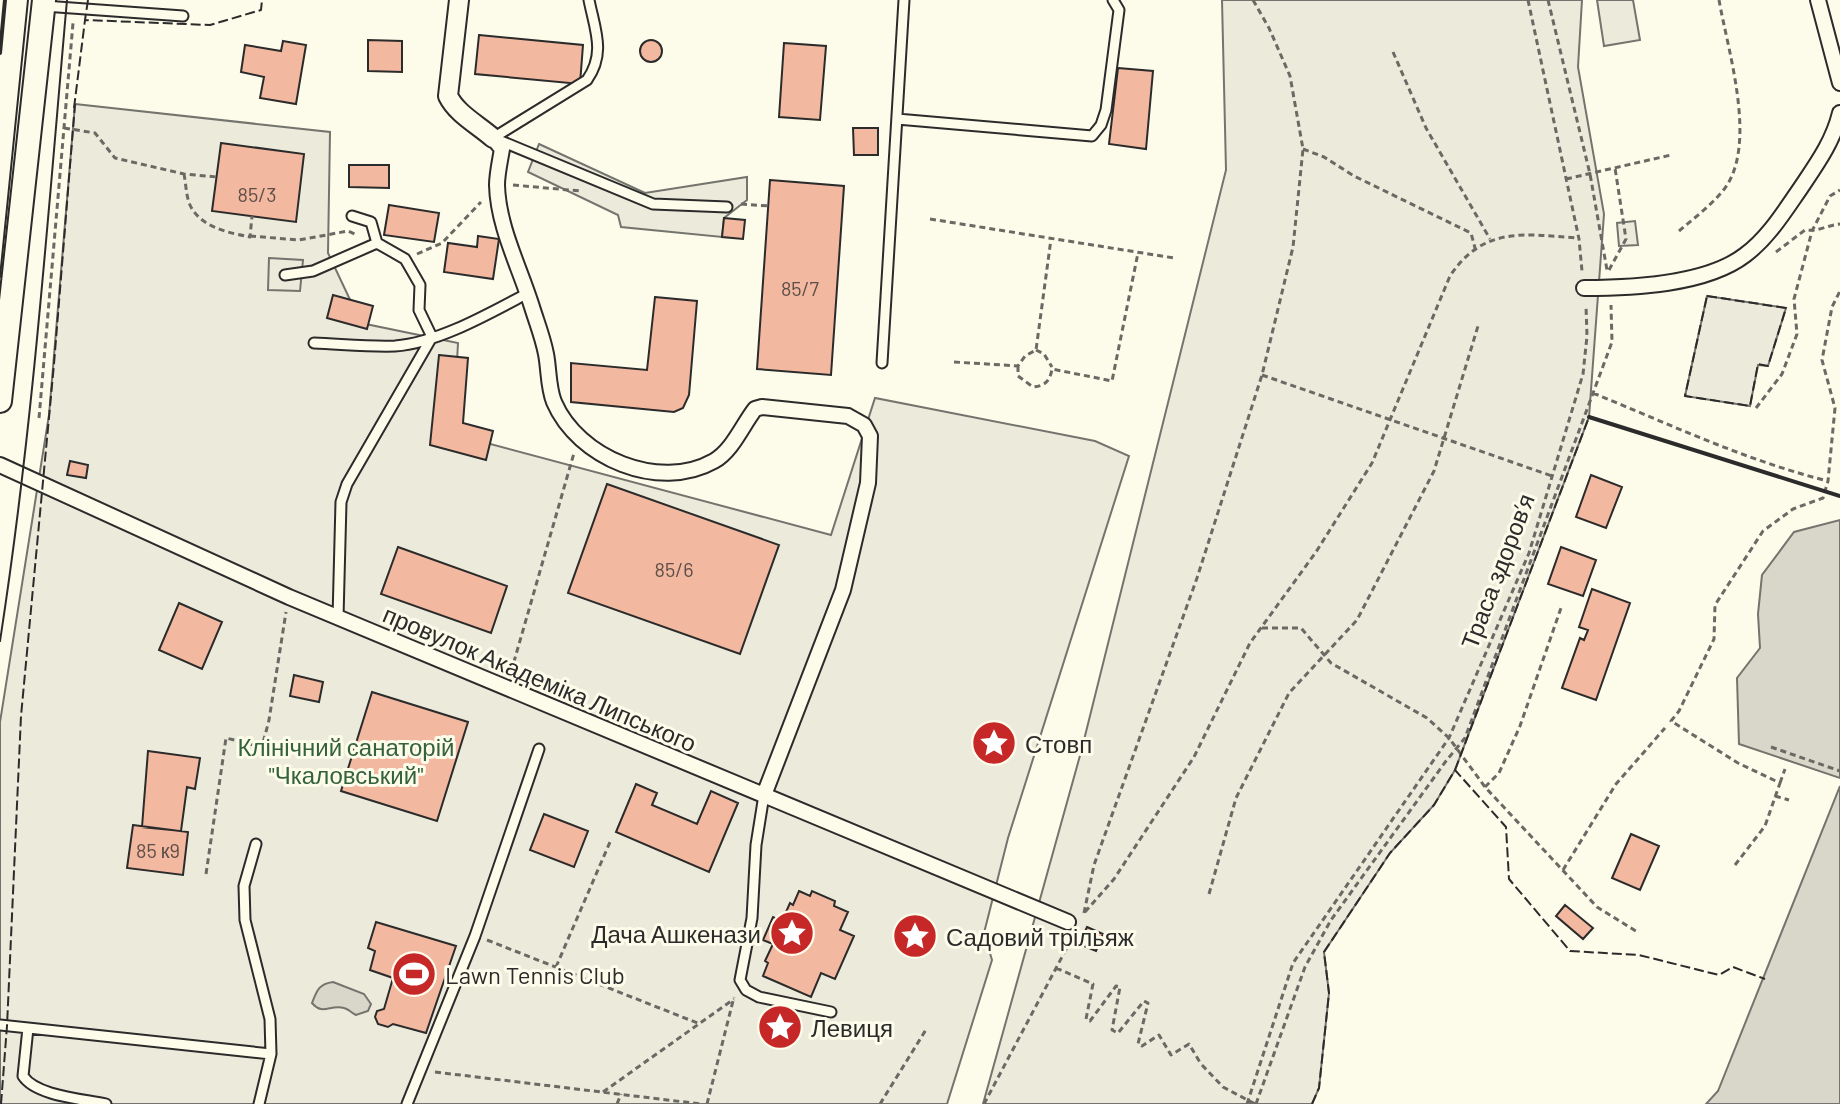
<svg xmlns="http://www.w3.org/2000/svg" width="1840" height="1104" font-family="Barlow,sans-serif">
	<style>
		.green { fill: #ecebdb; stroke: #74746e; stroke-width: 2 }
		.parking { fill: #eceadb; stroke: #74746e; stroke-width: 2 }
		.water { fill: #d8d7c9; stroke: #74746e; stroke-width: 2 }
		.building { fill: #f2b8a0; stroke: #2b2b2b; stroke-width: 2 }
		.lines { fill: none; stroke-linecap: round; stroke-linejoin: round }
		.service-casing { stroke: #2b2b2b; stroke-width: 13 }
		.pedestrian-casing { stroke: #2b2b2b; stroke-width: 18 }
		.minor-casing { stroke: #2b2b2b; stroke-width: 22 }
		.tertiary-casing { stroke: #2b2b2b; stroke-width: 26 }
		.path { stroke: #6a6964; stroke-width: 3; stroke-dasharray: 6 4; stroke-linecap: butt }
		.service { stroke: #fdfbea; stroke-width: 9 }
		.pedestrian { stroke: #fdfbea; stroke-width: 14 }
		.minor { stroke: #fdfbea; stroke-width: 18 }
		.tertiary { stroke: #fdfbea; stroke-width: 22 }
		.tram { stroke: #2b2b2b; stroke-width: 2 }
		.fence { stroke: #2b2b2b; stroke-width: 2; stroke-dasharray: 10 4; stroke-linecap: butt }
		.wall { stroke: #2b2b2b; stroke-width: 4 }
		.labels { text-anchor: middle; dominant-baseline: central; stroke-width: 6; stroke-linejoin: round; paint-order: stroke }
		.number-label { font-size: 20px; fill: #5d4e48 }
		.street-label { font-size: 24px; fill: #2b2b2b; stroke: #fdfbea }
		.poi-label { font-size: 24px; fill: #2b2b2b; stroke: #fdfbea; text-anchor: start }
		.park-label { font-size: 24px; fill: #34623c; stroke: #fdfbea }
	</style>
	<rect width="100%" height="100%" fill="#fdfbea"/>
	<path class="green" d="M1222 0H1582L1578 67 1604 214 1589 417 1455 770 1434 805 1390 853 1324 952 1329 993 1319 1088 1312 1104H983L1081 752 1226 170Z
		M1597 0H1633L1640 40 1604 46Z
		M75 104 330 132 328 253 361 323 458 343 453 434 831 535 875 398 1095 441 1129 456 1008 838 984 933 992 960 947 1104H0V722L49 415Z
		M1635 221 1638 245 1619 246 1617 223Z
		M1707 296 1786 308 1768 366 1758 365 1750 406 1685 396Z"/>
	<path class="parking" d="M539 144 645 193 747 177V200L724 218 722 237 621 227 618 215 528 172Z
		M269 258 303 260 300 291 268 290Z"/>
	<path class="water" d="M1840 520V778L1739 744 1737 678 1760 648 1758 614 1762 575 1794 532Z
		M1840 786V1104H1706L1718 1091Z
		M333 982 364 994 371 1004 368 1011 356 1015C352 1013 348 1009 344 1008 330 1004 323 1016 312 1003 317 990 319 984 333 982Z"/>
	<path class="building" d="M479 35 583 45 580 84 475 74Z
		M368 40 402 41V72L368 71Z
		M640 51a11 11 0 1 1 22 0a11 11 0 1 1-22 0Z
		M283 41 306 45 296 104 260 98 264 77 241 72 245 45 281 51Z
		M784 43 826 46 820 120 779 117Z
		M1118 68 1153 71 1146 149 1109 144Z
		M853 128H878V155H854Z
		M221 143 304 154 296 222 212 211Z
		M349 165H389V188L349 187Z
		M770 180 844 186 831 375 757 369Z
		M389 205 439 213 434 242 384 235Z
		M724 218 745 220 743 239 722 237Z
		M478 236 499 239 493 279 444 272 448 243 477 247Z
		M333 295 373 306 367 329 327 318Z
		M655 297 697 301 689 395 683 408 674 412 571 402V363L647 370Z
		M439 355 468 358 463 423 493 431 486 460 430 445Z
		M70 461 88 465 86 478 67 475Z
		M1591 475 1622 487 1606 528 1576 517Z
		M607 484 779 545 740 654 568 593Z
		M398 547 507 586 491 633 381 594Z
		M1561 547 1596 560 1583 596 1548 584Z
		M1592 589 1630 603 1596 700 1562 688 1580 638 1584 640 1588 630 1579 627Z
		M179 603 222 622 202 669 159 650Z
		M294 675 323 682 319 702 290 696Z
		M372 692 468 722 437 821 341 791Z
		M148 751 200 758 195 789 187 787 181 831 142 827Z
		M636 784 657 793 652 805 697 824 711 791 738 803 709 872 616 832Z
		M544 814 588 831 574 867 530 850Z
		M133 825 188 832 183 875 127 868Z
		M1631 834 1659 846 1640 890 1612 878Z
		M799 891 810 896 812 891 835 901 834 906 848 912 840 930 854 936 835 979 821 973 811 997 763 976 768 963 765 961 773 944 763 940 773 917 782 921 790 903 793 905Z
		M1565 905 1593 928 1583 939 1556 916Z
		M376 922 456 946 426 1033 393 1024 388 1027 378 1024 375 1017 377 1011 384 1009 393 978 370 970 375 951 368 948Z
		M1087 927 1103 934 1096 951 1079 944Z"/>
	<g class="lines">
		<g class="service-casing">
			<path id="service" d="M44 6 183 16
				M897 119 1092 136 1101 125 1106 110 1119 10 1113 0
				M493 138 587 80C606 53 595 30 589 0
				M496 139 653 204 727 207
				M285 275 313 271 377 243
				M314 343C341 344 369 347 395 346 438 343 490 313 528 293
				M882 363 904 0
				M338 618 341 502 347 484 432 337 419 310 420 285 405 259 377 243 371 222 352 216
				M764 795 756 845 752 918 740 980 746 990 759 997 831 1012
				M256 844 244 886 245 920 270 1019 271 1054 259 1104
				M0 1025 271 1054
				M28 1028 23 1076C36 1096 83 1099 106 1104
				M407 1104 475 936 539 749"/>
		</g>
		<g class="pedestrian-casing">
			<path id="pedestrian" d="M1818 0 1840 83
				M493 138 502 149C500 161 497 174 497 185 498 227 520 268 532 307 537 323 543 338 546 354 549 369 548 387 554 402 578 458 659 492 714 461 732 451 742 426 755 409L762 407 848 416 864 425 870 436 868 483 843 590 764 795
				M1584 288C1632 288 1706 285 1745 255 1768 238 1784 212 1800 189 1816 165 1833 142 1840 113
				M0 465 289 597 1068 922"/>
		</g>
		<g class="minor-casing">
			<path id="minor" d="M459 0 448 96C457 114 477 124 493 138"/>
		</g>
		<g class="tertiary-casing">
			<path id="tertiary" d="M0 401 44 0"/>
		</g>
		<path class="path" d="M1528 0 1579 239 1582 271
			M1548 0 1590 174 1607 270
			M1393 52 1426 128 1490 239
			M64 128 95 133 115 158 184 174 217 177
			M1303 149 1324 157 1354 176 1471 233 1475 248
			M184 174C186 184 186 196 190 205 200 227 229 233 250 237L252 216
			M1566 179 1671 155
			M513 185 581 191
			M741 204 769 206
			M930 219 1174 258
			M1679 231C1693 219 1709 207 1721 193 1760 150 1728 52 1719 0
			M250 236 299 240 348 231 357 235
			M1776 252 1805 230C1817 232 1828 225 1840 224
			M417 254 442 243 481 202
			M1609 270 1626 239 1615 168
			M1036 350 1044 354 1052 367
			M954 362 1018 366 1025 356 1036 350 1051 239
			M1018 366V376L1033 387C1045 386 1050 381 1052 369L1112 381 1138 253
			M1262 375 1552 476
			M1593 393C1669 424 1747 461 1828 481
			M1756 408 1782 374 1797 334 1794 299 1812 231 1830 196 1840 190
			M39 418 73 23
			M1262 628H1301L1331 663 1427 718 1449 738 1485 787 1597 907 1639 933
			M511 672 574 453
			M1771 747 1840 771
			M1780 783 1785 769
			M1485 787 1499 773 1520 726 1561 608
			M1775 796 1789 800
			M1735 865 1765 826 1780 783 1738 763 1671 721 1679 711 1714 639 1715 605 1763 531 1793 509 1823 498 1828 481 1835 408 1822 360 1832 307 1840 291
			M1563 870 1616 784 1665 728
			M206 874 226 738 262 747 269 720 286 612
			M1209 894 1236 798 1289 693 1357 620 1434 471 1478 326
			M1085 912 1114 879 1194 757 1250 643 1316 552 1372 463 1450 276C1483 226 1525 234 1577 238
			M1084 913 1094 865 1197 578 1262 375 1293 247 1303 149 1290 76 1269 28 1253 0
			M487 940 700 1024
			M556 967 610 842
			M1056 968 1093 984 1086 1019 1090 1021 1116 986 1120 987 1112 1030 1118 1033 1144 1001 1148 1003 1138 1044 1142 1046 1159 1035 1171 1055 1189 1044 1201 1064
			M1202 1065 1223 1087 1255 1104
			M435 1072 701 1104
			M603 1092 734 999
			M617 1104 621 1094
			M707 1104 734 997
			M880 1104 927 1028
			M984 1104 1072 938
			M1247 1104 1293 963 1449 738 1529 553 1583 374 1587 336 1586 306
			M1256 1104 1305 967 1331 920 1446 761 1465 738 1612 342 1611 305"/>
		<use href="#service" class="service"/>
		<use href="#pedestrian" class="pedestrian"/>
		<use href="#minor" class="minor"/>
		<use href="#tertiary" class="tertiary"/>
		<path class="tram" d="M0 277 28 0
			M0 641C33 428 48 214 67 0"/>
		<path class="fence" d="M88 0 85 20 210 25 261 10 262 0
			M74 108 85 20
			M1707 296 1786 308 1768 366 1758 364 1750 406 1685 396Z
			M1455 770 1589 417
			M1 1104 7 1026 21 716 54 364 75 104
			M1312 1104 1319 1088 1329 993 1324 952 1390 853 1434 805 1455 770 1506 827 1509 879 1570 951 1639 955 1719 975 1733 967 1765 979"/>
		<path class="wall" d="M0 53 5 0
			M1589 417 1840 496"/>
	</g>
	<defs>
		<g id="sight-disc" transform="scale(2.3)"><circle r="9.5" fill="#c62828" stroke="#fdfbea"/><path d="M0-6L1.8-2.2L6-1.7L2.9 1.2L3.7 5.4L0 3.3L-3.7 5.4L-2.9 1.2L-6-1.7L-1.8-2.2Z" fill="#fff"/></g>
		<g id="stadium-disc" transform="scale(2.3)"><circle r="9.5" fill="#c62828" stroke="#fdfbea"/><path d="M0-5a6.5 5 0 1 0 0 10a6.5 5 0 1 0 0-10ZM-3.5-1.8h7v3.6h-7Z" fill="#fff"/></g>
	</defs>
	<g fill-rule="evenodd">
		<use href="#sight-disc" x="994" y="743"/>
		<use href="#sight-disc" x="792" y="933"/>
		<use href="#sight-disc" x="915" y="936"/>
		<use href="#stadium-disc" x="414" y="974"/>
		<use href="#sight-disc" x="780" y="1027"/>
	</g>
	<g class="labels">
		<g class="number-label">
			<text x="257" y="194">85/3</text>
			<text x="800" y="288">85/7</text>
			<text x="674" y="569">85/6</text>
			<text x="158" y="850">85 к9</text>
		</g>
		<g class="street-label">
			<text transform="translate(1497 571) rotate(-69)">Траса здоров’я</text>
			<text transform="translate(540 678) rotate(23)">провулок Академіка Липського</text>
		</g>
		<g class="poi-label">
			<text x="1025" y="743">Стовп</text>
			<text x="761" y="933" text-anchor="end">Дача Ашкенази</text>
			<text x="946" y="936">Садовий трільяж</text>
			<text x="445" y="974">Lawn Tennis Club</text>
			<text x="811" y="1027">Левиця</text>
		</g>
		<g class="park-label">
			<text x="346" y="746">Клінічний санаторій<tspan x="346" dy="28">"Чкаловський"</tspan></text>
		</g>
	</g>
</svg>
